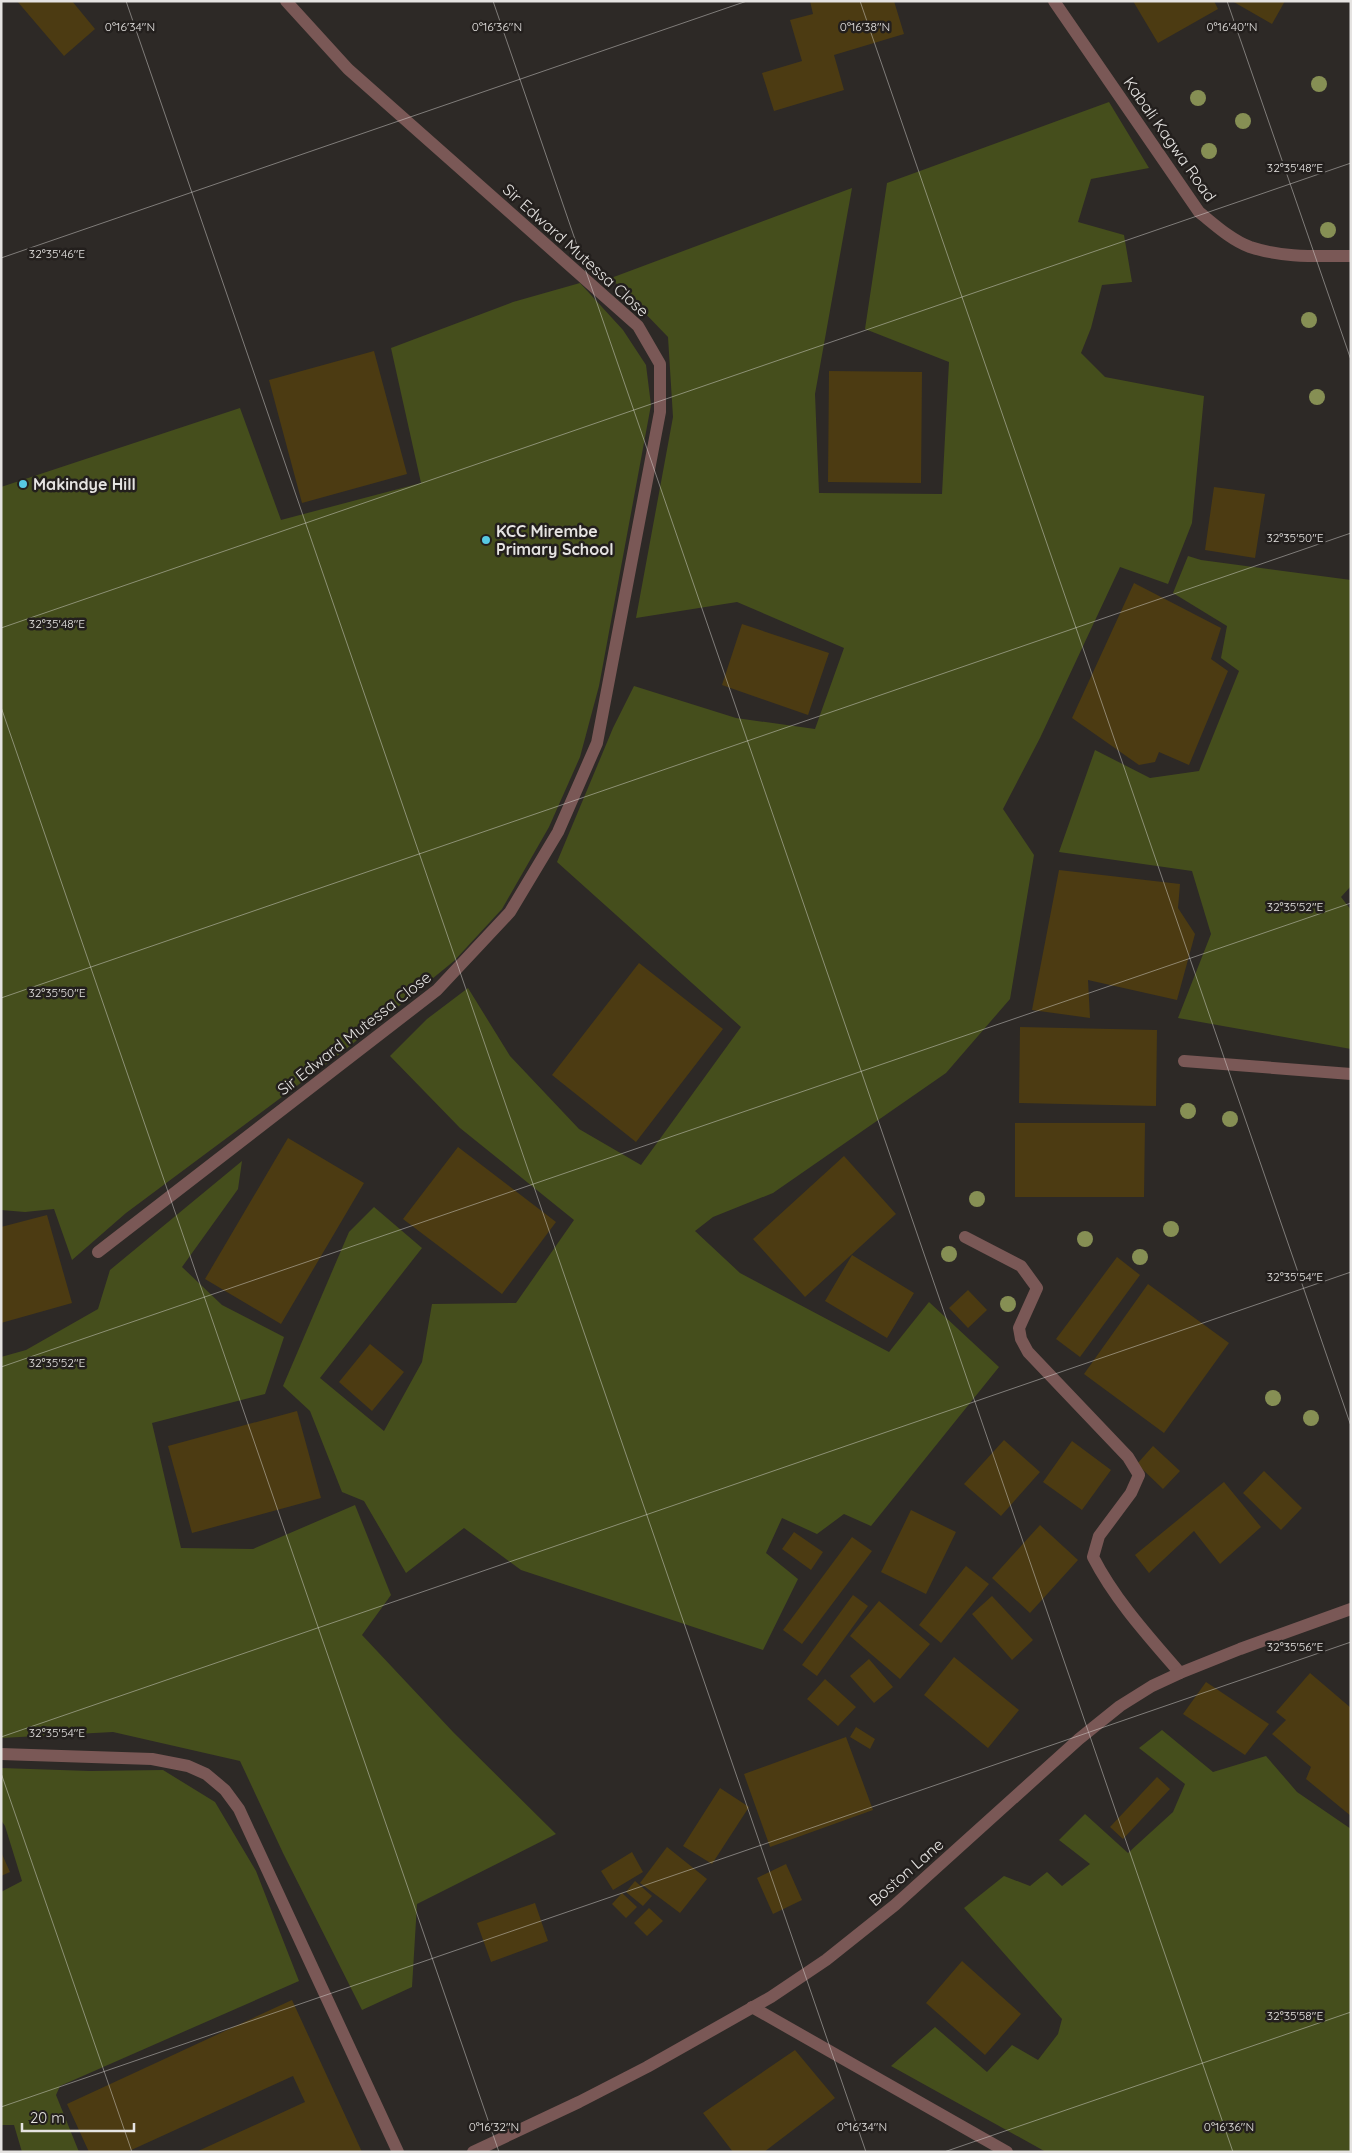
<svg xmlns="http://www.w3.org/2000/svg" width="1352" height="2153" font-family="Quicksand,sans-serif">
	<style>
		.green { fill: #454e1c }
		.building { fill: #4c3b12 }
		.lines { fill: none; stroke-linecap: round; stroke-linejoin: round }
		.minor { stroke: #7a5856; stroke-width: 12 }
		.tertiary { stroke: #7a5856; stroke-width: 12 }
		.tree { fill: #868f54 }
		.ticks { fill: none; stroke: #e5e3e1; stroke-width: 1; stroke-opacity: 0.45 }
		.poi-dot { fill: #57c9e2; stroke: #231f1d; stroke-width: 2 }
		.labels { text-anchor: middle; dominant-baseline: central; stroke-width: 5; stroke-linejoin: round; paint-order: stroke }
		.street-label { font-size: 16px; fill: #e5e3e1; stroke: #231f1d }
		.poi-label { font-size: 16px; font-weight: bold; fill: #e5e3e1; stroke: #231f1d; text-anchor: start }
		.ticks-label { font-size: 12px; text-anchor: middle; fill: #e5e3e1; stroke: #231f1d; stroke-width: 5; stroke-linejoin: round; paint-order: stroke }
	</style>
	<rect width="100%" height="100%" fill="#2d2926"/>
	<path class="green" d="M1109 102 1149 168 1091 179 1078 222 1124 235 1132 282 1102 285 1091 328 1081 353 1105 377 1204 396 1192 523 1168 584 1120 567 1040 738 1003 809 1034 855 1010 999 946 1073 773 1193 713 1217 695 1231 740 1273 889 1352 929 1302 999 1367 871 1526 844 1514 817 1534 782 1518 766 1553 798 1579 763 1650 521 1570 464 1528 406 1573 364 1501 342 1492 310 1411 283 1386 349 1232 374 1207 422 1248 320 1378 384 1431 422 1362 432 1304 516 1303 574 1220 460 1128 390 1056 427 1019 468 988 510 1056 579 1129 641 1165 741 1027 557 862 613 728 634 686 736 718 815 729 844 648 737 602 636 618 673 417 668 337 611 278 852 188 815 394 819 493 942 494 949 362 865 329 887 183Z
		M580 283 623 330 646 365 651 405 599 686 580 757 549 827 502 909 454 961 345 1050 126 1213 72 1260 54 1209 25 1212 1 1210V487L240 408 281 520 421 483 391 348 513 302Z
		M1188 556 1201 560 1351 580V886L1341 897 1351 910V1049L1178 1018 1211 934 1192 871 1059 852 1095 750 1150 778 1199 771 1239 671 1221 658 1227 626 1173 593Z
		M242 1161 238 1189 182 1267 222 1305 284 1337 265 1394 152 1423 181 1548 253 1549 355 1505 391 1595 362 1635 454 1733 556 1834 417 1904 412 1987 362 2010 283 1853 240 1761 113 1732 1 1738V1357L26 1350 98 1309 110 1270Z
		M1162 1730 1213 1772 1266 1756 1297 1792 1351 1829V2152H1046L891 2066 935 2027 987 2072 1012 2045 1038 2060 1058 2034 1062 2019 964 1908 1004 1876 1030 1886 1047 1872 1062 1886 1090 1864 1059 1840 1085 1814 1128 1853 1173 1812 1185 1784 1139 1748Z
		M1 1768 90 1771 163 1770 215 1802 256 1871 299 1981 60 2086 56 2095 79 2152H22L14 2125H1V1892L22 1881 5 1826 1 1820Z"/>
	<path class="building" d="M17 1H72L95 29 64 56Z
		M810 1H894L904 34 834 55 844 90 774 111 762 73 802 61 790 20 813 14Z
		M1133 1H1214L1218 9 1158 43Z
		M1232 1H1285L1272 24Z
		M374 351 407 474 302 503 269 380Z
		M829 371 922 372 921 483 828 482Z
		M1214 487 1265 494 1255 558 1205 550Z
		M1134 583 1221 628 1211 659 1228 671 1189 765 1159 752 1155 762 1139 765 1072 718Z
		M742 624 829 653 808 715 722 685Z
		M1059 870 1180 884 1178 908 1195 934 1177 1000 1088 980 1090 1018 1032 1010Z
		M639 963 723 1029 636 1142 552 1075Z
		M1020 1027 1157 1030 1156 1106 1019 1103Z
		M1015 1123H1145L1144 1197H1015Z
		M288 1138 364 1183 281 1324 205 1279Z
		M458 1147 556 1222 502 1294 403 1219Z
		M844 1156 896 1214 805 1297 753 1239Z
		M47 1215 72 1303 1 1323V1227Z
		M852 1255 914 1293 887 1338 825 1301Z
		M1117 1257 1140 1275 1080 1357 1056 1339Z
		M1148 1284 1229 1343 1164 1433 1084 1374Z
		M968 1290 987 1310 968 1328 949 1308Z
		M370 1344 404 1372 372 1411 339 1382Z
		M297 1411 321 1498 192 1533 168 1446Z
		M1004 1440 1040 1472 1001 1516 964 1484Z
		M1072 1441 1111 1470 1082 1510 1043 1482Z
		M1153 1446 1180 1471 1163 1489 1137 1464Z
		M1264 1471 1302 1508 1281 1530 1243 1493Z
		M1224 1482 1261 1527 1220 1564 1194 1531 1149 1573 1135 1555Z
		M911 1510 956 1532 926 1594 881 1572Z
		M1040 1525 1078 1560 1030 1613 992 1578Z
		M794 1532 823 1552 811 1570 782 1549Z
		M852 1537 872 1551 802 1644 783 1630Z
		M966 1566 989 1584 941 1643 919 1625Z
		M853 1595 868 1606 817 1676 802 1665Z
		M992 1596 1033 1640 1012 1660 972 1614Z
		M879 1601 930 1644 900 1679 850 1636Z
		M954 1657 1019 1710 988 1748 924 1695Z
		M869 1659 893 1687 874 1703 850 1676Z
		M1310 1673 1351 1708V1816L1306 1779 1311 1767 1272 1734 1286 1720 1276 1712Z
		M825 1679 856 1707 838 1726 807 1699Z
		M1206 1682 1269 1724 1245 1755 1183 1714Z
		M856 1727 875 1739 870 1749 850 1737Z
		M846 1737 873 1810 770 1847 744 1774Z
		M1157 1777 1170 1789 1123 1839 1110 1827Z
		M720 1788 749 1807 712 1864 683 1846Z
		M667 1847 707 1879 680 1913 640 1883Z
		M1 1852 10 1872 1 1876Z
		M632 1852 643 1872 613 1890 601 1871Z
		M786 1864 802 1900 773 1914 757 1878Z
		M635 1881 652 1896 643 1906 626 1892Z
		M622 1893 637 1907 626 1918 612 1904Z
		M535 1903 548 1941 491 1962 477 1923Z
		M649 1908 663 1921 647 1936 634 1923Z
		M962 1961 1021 2014 985 2055 926 2003Z
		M292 2000 362 2152H196L305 2102 293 2076 127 2152H89L67 2104Z
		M795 2050 835 2098 764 2152H733L703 2113Z"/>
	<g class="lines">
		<path class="minor" d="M1054 1 1199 212C1214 224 1231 240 1250 247 1283 258 1317 256 1351 256
			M1184 1061 1351 1074
			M965 1237 1021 1266 1037 1288 1019 1328 1021 1339 1028 1352 1128 1457 1139 1475 1131 1493 1099 1536 1093 1557C1115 1600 1149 1637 1180 1673
			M98 1252 437 990 510 912 558 832 597 743 660 412V364L638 326 348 69 286 1
			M1 1754 152 1759 188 1766 206 1774 225 1790 239 1809 398 2152
			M752 2007 1007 2152"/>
		<path class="tertiary" d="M473 2152 579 2102 647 2067 771 1997 826 1960 895 1905 1079 1739 1120 1706 1152 1686 1180 1673 1240 1649 1351 1609"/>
	</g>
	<g class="tree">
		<circle cx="1319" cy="84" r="8"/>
		<circle cx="1198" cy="98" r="8"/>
		<circle cx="1243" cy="121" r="8"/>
		<circle cx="1209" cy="151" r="8"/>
		<circle cx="1328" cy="230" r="8"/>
		<circle cx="1309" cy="320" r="8"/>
		<circle cx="1317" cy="397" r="8"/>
		<circle cx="1188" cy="1111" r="8"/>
		<circle cx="1230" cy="1119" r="8"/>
		<circle cx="977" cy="1199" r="8"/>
		<circle cx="1171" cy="1229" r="8"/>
		<circle cx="1085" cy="1239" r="8"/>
		<circle cx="949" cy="1254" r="8"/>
		<circle cx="1140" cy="1257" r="8"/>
		<circle cx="1008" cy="1304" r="8"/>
		<circle cx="1273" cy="1398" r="8"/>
		<circle cx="1311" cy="1418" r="8"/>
	</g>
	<path class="ticks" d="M126 1 866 2152M493 1 1233 2152M860 1 1351 1426M1227 1 1351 360M1 258 747 1M1 628 1351 163M1 707 499 2152M1 998 1351 533M1 1367 1351 903M1 1737 1351 1272M1 1773 132 2152M1 2107 1351 1642M944 2152 1351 2012"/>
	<g class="poi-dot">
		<circle cx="23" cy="484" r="5"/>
		<circle cx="486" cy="540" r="5"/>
	</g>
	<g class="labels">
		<g class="street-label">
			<text transform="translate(1170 139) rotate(55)">Kabali Kagwa Road</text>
			<text transform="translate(576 250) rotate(42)">Sir Edward Mutessa Close</text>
			<text transform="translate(354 1033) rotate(-38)">Sir Edward Mutessa Close</text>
			<text transform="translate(906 1872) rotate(-41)">Boston Lane</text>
		</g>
		<g class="poi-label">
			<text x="33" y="484">Makindye Hill</text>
			<text x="496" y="531">KCC Mirembe<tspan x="496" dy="18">Primary School</tspan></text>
		</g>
	</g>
	<g class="ticks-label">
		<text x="130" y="31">0°16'34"N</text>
		<text x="497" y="31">0°16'36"N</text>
		<text x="865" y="31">0°16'38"N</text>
		<text x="1232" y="31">0°16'40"N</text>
		<text x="1295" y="172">32°35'48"E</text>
		<text x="57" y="258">32°35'46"E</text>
		<text x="1295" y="542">32°35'50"E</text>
		<text x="57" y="628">32°35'48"E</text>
		<text x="1295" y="911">32°35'52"E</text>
		<text x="57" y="997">32°35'50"E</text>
		<text x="1295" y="1281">32°35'54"E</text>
		<text x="57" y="1367">32°35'52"E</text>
		<text x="1295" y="1651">32°35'56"E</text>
		<text x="57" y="1737">32°35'54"E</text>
		<text x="1295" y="2020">32°35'58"E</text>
		<text x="494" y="2131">0°16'32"N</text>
		<text x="862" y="2131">0°16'34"N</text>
		<text x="1229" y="2131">0°16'36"N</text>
	</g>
	<rect width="1352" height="2153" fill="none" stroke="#e5e3e1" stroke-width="5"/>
	<path d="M22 2123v8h112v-8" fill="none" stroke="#e5e3e1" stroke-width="2.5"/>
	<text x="30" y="2123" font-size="15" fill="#e5e3e1" stroke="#231f1d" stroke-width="4" paint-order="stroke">20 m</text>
</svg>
